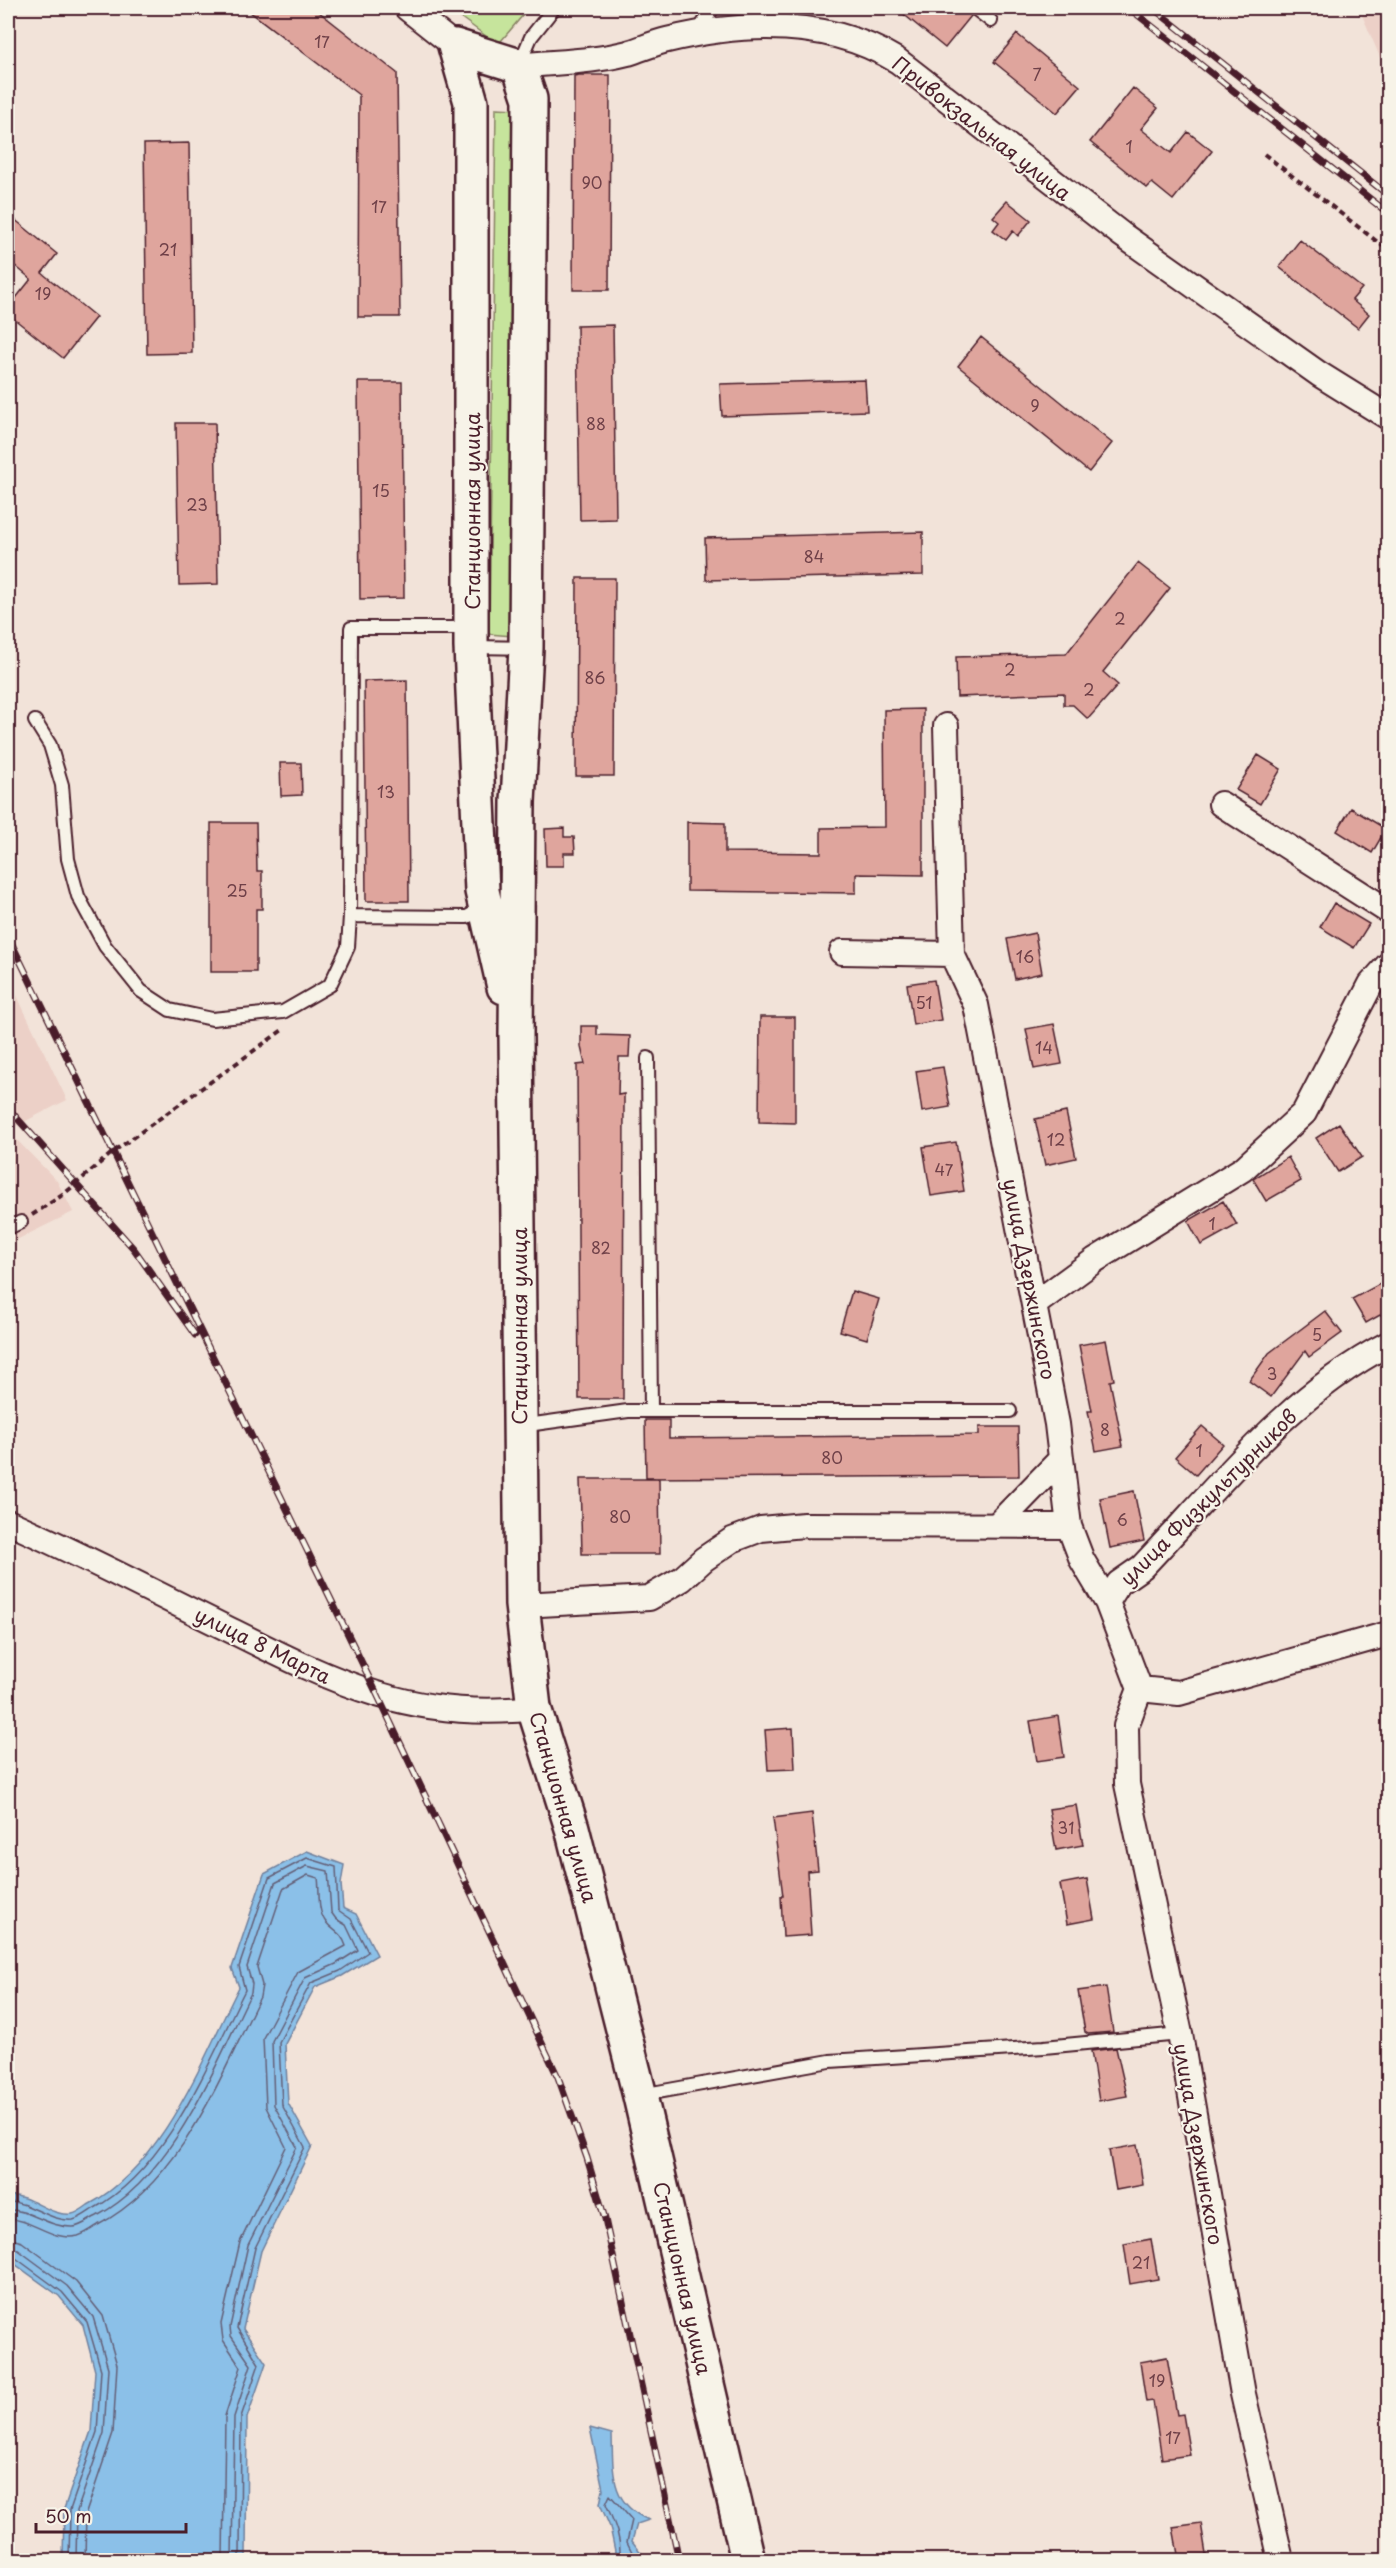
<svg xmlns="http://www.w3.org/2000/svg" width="1396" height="2568" font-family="'Playpen Sans',sans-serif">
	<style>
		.built { fill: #ecd0c7 }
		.green { fill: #c6e49c; stroke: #888264; stroke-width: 1.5 }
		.water { fill: #8bc0e8; stroke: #71809c; stroke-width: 1.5 }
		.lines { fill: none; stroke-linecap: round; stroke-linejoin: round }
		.shore { stroke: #645f77; stroke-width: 1.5 }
		.building { fill: #dfa59d; stroke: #4a1f2b; stroke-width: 1.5 }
		.lane-casing { stroke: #4a1f2b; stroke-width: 16 }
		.street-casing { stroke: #4a1f2b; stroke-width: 28 }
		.secondary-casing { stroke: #4a1f2b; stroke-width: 38 }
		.path { stroke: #4a1f2b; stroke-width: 4; stroke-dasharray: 6 4.5; stroke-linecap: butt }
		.lane { stroke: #f7f3e8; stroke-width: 12 }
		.street { stroke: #f7f3e8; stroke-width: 24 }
		.secondary { stroke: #f7f3e8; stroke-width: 33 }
		.rail-casing { stroke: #4a1f2b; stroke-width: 7 }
		.rail { stroke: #f7f3e8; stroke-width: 4.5; stroke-dasharray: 14; stroke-linecap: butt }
		.labels { text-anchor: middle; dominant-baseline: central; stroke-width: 4.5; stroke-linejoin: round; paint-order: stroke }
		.number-label { font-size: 16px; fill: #6f4048 }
		.street-label { font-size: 20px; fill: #4a1f2b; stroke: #f7f3e8 }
	</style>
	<rect width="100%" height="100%" fill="#f2e3d9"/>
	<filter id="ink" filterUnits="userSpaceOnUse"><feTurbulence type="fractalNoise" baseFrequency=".0167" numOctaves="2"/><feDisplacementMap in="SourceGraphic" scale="12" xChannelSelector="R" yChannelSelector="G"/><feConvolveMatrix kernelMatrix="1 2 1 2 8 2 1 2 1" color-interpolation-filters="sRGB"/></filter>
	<g filter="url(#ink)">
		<path class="built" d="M1359 8H1388V76Z
			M8 977 67 1100 8 1130Z
			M8 1131 57 1181 73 1212 8 1244Z"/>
		<path class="green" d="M468 8H529L501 41 494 42 460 17Z
			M496 108 517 109 512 636 489 634Z"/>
		<path class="water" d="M307 1851 344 1865 341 1884 343 1908 356 1914 377 1955 342 1976 315 1987 285 2044 288 2103 312 2146 261 2251 243 2329 266 2363 247 2418 246 2560H63L64 2509 91 2431 95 2371 83 2325 59 2296 8 2259V2196C30 2193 49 2217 72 2214 77 2213 84 2208 88 2205 164 2165 202 2060 239 1987L232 1968 264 1874Z
			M590 2428 612 2434C613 2472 610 2504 649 2520L637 2524 632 2541 642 2554 641 2560H613L615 2551 610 2527 600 2504 603 2489Z"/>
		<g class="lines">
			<path class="shore" d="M8 2202C30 2201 49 2222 73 2220 79 2219 87 2213 93 2209 168 2169 208 2063 245 1990L239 1967 269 1878 307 1858 336 1867 338 1910 351 1919 368 1952 340 1971 311 1983 279 2042 282 2105 305 2147 255 2248 237 2328 259 2364 241 2417 240 2560
				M8 2210C30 2209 49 2228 73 2227 81 2227 90 2219 97 2216 174 2175 214 2067 251 1993L252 1984 247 1967 275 1883 307 1866 328 1871 331 1912 336 1919 346 1925 358 1950 336 1964 305 1978 272 2041 274 2105 297 2147 248 2245 230 2327 231 2336 251 2365 234 2417 232 2560
				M8 2219C31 2218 52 2242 78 2236 85 2234 92 2229 98 2225 182 2181 220 2077 260 1997L262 1985 257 1967 283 1889 308 1875 318 1878C320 1891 317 1909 325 1921 333 1932 341 1931 346 1946L298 1972 263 2038 266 2107 286 2147 240 2242 221 2324 223 2340 241 2367 225 2416 223 2560
				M8 2238 22 2242 76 2282 103 2316 117 2365 113 2433 86 2513 85 2560
				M8 2247 17 2249 67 2286 93 2317 108 2368 104 2433 77 2511 76 2560
				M8 2255 13 2256 62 2292 87 2322 101 2370 97 2432 70 2510 69 2560
				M619 2560C623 2541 614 2522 606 2504L610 2495 632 2520 627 2542 636 2560"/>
		</g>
		<path class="building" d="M245 8H314L397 73 400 317H358L359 95Z
			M896 8H964L971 16 945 48Z
			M1017 34 1080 86 1057 113 994 62Z
			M579 75H610L609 290H573L574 76Z
			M1133 88 1158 108 1141 129 1171 153 1188 132 1212 151 1173 200 1152 183 1147 188 1090 142Z
			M189 143 192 353 147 354 144 144Z
			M1007 201 1031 220 1018 236 1013 231 1006 240 993 230 999 222 993 217Z
			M8 214 57 254 42 273 96 317 63 358 8 314V308L31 279 8 260Z
			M1300 240 1362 288 1352 300 1369 314 1358 328 1279 267Z
			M613 325 616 519 580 520 577 326Z
			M981 337 1112 443 1089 472 958 366Z
			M865 380 867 411 722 416 720 384Z
			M358 382H402L404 598 360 599Z
			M176 423H215L218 584 179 585Z
			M923 532V575L706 580 705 538Z
			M1138 563 1170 588 1103 672 1118 685 1088 719 1073 705H1064V693L957 697 956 657 1066 654Z
			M577 578H615L614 776H576Z
			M407 680 409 901H366L364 681Z
			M923 709V875L856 874V893L687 891V822L725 823V852L821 853V828L885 827 884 710Z
			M1258 755 1281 769 1260 804 1236 790Z
			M280 763H301L302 795 281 796Z
			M1351 808 1386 829 1372 853 1337 831Z
			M211 823H256L257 871H262V909H256V972H211Z
			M564 828V837H574L575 853H564V866H546L545 829Z
			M1334 903 1369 924 1354 948 1320 927Z
			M1035 933 1042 973 1015 979 1007 939Z
			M934 980 941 1020 913 1025 907 984Z
			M760 1017H795V1123L759 1122Z
			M1054 1024 1062 1064 1034 1069 1026 1029Z
			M581 1026H597V1035L630 1036 629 1057H619L618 1095 624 1094 623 1399H579L577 1065 585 1064 581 1047Z
			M943 1067 950 1107 922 1112 916 1071Z
			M1066 1112 1076 1158 1045 1165 1035 1119Z
			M1339 1123 1362 1157 1338 1172 1316 1138Z
			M956 1142 964 1191 931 1196 923 1147Z
			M1288 1157 1301 1181 1266 1201 1253 1179Z
			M1223 1201 1237 1225 1201 1245 1188 1221Z
			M1389 1279V1310L1366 1323 1352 1299Z
			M852 1291 879 1299 867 1339 840 1331Z
			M1325 1311 1342 1333 1309 1357 1305 1351 1271 1397 1249 1381 1269 1353Z
			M1106 1340 1114 1380 1110 1381 1123 1446 1096 1451 1088 1411H1092L1079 1345Z
			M645 1420H669V1438L979 1435V1427H1018L1019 1476 646 1478Z
			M1202 1426 1223 1444 1196 1475 1175 1457Z
			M580 1479H659L660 1554H582Z
			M1134 1491 1144 1541 1110 1548 1100 1498Z
			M1058 1716 1064 1757 1037 1761 1030 1721Z
			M793 1728 795 1769 768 1770 765 1730Z
			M1076 1805 1083 1845 1056 1850 1049 1809Z
			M812 1813 818 1870 807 1871 811 1935 783 1937 781 1896H783L773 1818Z
			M1087 1879 1094 1919 1067 1924 1060 1884Z
			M1106 1987 1113 2032 1088 2034 1085 2032 1078 1991Z
			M1116 2048 1127 2096 1099 2101 1091 2051Z
			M1137 2145 1143 2185 1116 2190 1109 2150Z
			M1151 2239 1158 2279 1130 2284 1124 2244Z
			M1167 2357 1177 2415 1183 2414 1190 2455 1162 2459 1153 2401 1146 2402 1140 2362Z
			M1201 2523 1207 2560H1179L1173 2527Z"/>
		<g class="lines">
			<g class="lane-casing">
				<path id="lane" d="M974 8 991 21
					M697 33 713 8
					M519 65 531 37 554 8
					M473 647 525 648
					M35 721 50 745 62 785 68 859 78 896 105 946 141 991 170 1010 212 1019 283 1012 330 985 348 947 350 916 351 628H470
					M350 916 467 917 474 913 480 904
					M648 1058 651 1411
					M8 1228 21 1222
					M520 1426 628 1411H1010
					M641 2095 830 2061 1044 2047 1180 2034"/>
			</g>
			<g class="street-casing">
				<path id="street" d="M407 8 455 46
					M519 66C555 62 593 62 628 53 641 49 654 43 667 40 745 21 828 18 898 61L1121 234 1319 374 1388 417
					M946 726 952 954 976 1005 1057 1424 1069 1526 1082 1560 1107 1602
					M1221 804 1388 911
					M842 952 952 954
					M1035 1304 1095 1260 1243 1169 1304 1113 1371 984 1388 965
					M8 1522C78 1553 147 1589 216 1623 325 1677 408 1723 534 1708
					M997 1525 1061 1459
					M522 1605 649 1598 682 1579 704 1559 732 1540 761 1529 804 1525 1069 1526
					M1140 1689 1107 1602 1119 1583 1142 1567C1218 1487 1289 1395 1388 1344
					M1281 2560 1243 2394 1180 2034 1127 1784 1126 1726 1140 1689 1179 1693 1388 1634"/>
			</g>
			<g class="secondary-casing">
				<path id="secondary" d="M455 46 519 66 530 99 526 648 518 802 516 1036 522 1605 534 1708 572 1828 640 2096 748 2560
					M455 46 471 102V647L482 891 504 987"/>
			</g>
			<path class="path" d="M1264 154 1388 250
				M32 1215 64 1194 113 1152 284 1029"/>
			<use href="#lane" class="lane"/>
			<use href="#street" class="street"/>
			<use href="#secondary" class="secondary"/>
			<g class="rail-casing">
				<path id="rail" d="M1129 8 1388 213
					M1153 8 1388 195
					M8 936 378 1696 558 2077 587 2158 605 2219 679 2560
					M8 1108 134 1249 195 1335"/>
			</g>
			<use href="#rail" class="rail"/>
		</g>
	</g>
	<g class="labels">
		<g class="number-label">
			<text x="322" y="41">17</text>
			<text x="1037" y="74">7</text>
			<text x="1129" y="146">1</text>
			<text x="592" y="182">90</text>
			<text x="379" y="206">17</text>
			<text x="168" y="249">21</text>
			<text x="43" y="293">19</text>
			<text x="1035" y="405">9</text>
			<text x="596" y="423">88</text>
			<text x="381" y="490">15</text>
			<text x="197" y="504">23</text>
			<text x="814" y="556">84</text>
			<text x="1120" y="618">2</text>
			<text x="1010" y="669">2</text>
			<text x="595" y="677">86</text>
			<text x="1089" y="689">2</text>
			<text x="386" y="791">13</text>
			<text x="237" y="890">25</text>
			<text x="1025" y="956">16</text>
			<text x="924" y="1002">51</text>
			<text x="1044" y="1047">14</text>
			<text x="1056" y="1139">12</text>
			<text x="944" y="1169">47</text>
			<text x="1212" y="1223">1</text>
			<text x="601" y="1247">82</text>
			<text x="1317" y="1334">5</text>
			<text x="1272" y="1373">3</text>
			<text x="1105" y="1429">8</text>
			<text x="1199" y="1450">1</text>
			<text x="832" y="1457">80</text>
			<text x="620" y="1516">80</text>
			<text x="1122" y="1519">6</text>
			<text x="1066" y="1827">31</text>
			<text x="1141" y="2262">21</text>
			<text x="1157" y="2380">19</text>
			<text x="1173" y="2437">17</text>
		</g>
		<g class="street-label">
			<text transform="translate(982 128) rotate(38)">Привокзальная улица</text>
			<text transform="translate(472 511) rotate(-90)">Станционная улица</text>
			<text transform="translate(1030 1279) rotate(79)">улица Дзержинского</text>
			<text transform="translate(519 1326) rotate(-90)">Станционная улица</text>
			<text transform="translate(1208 1497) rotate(-45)">улица Физкультурников</text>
			<text transform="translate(263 1645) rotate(26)">улица 8 Марта</text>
			<text transform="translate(564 1807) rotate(74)">Станционная улица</text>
			<text transform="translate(1199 2144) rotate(80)">улица Дзержинского</text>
			<text transform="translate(683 2278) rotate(77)">Станционная улица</text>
		</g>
	</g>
	<rect width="1396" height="2568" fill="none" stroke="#f7f3e8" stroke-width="30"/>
	<rect x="15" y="15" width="1366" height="2538" fill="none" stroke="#4a1f2b" stroke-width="2" filter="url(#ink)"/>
	<path d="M36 2523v9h150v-9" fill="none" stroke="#4a1f2b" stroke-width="3"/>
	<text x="45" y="2523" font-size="18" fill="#4a1f2b" stroke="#f7f3e8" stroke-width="4.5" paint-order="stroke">50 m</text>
</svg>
